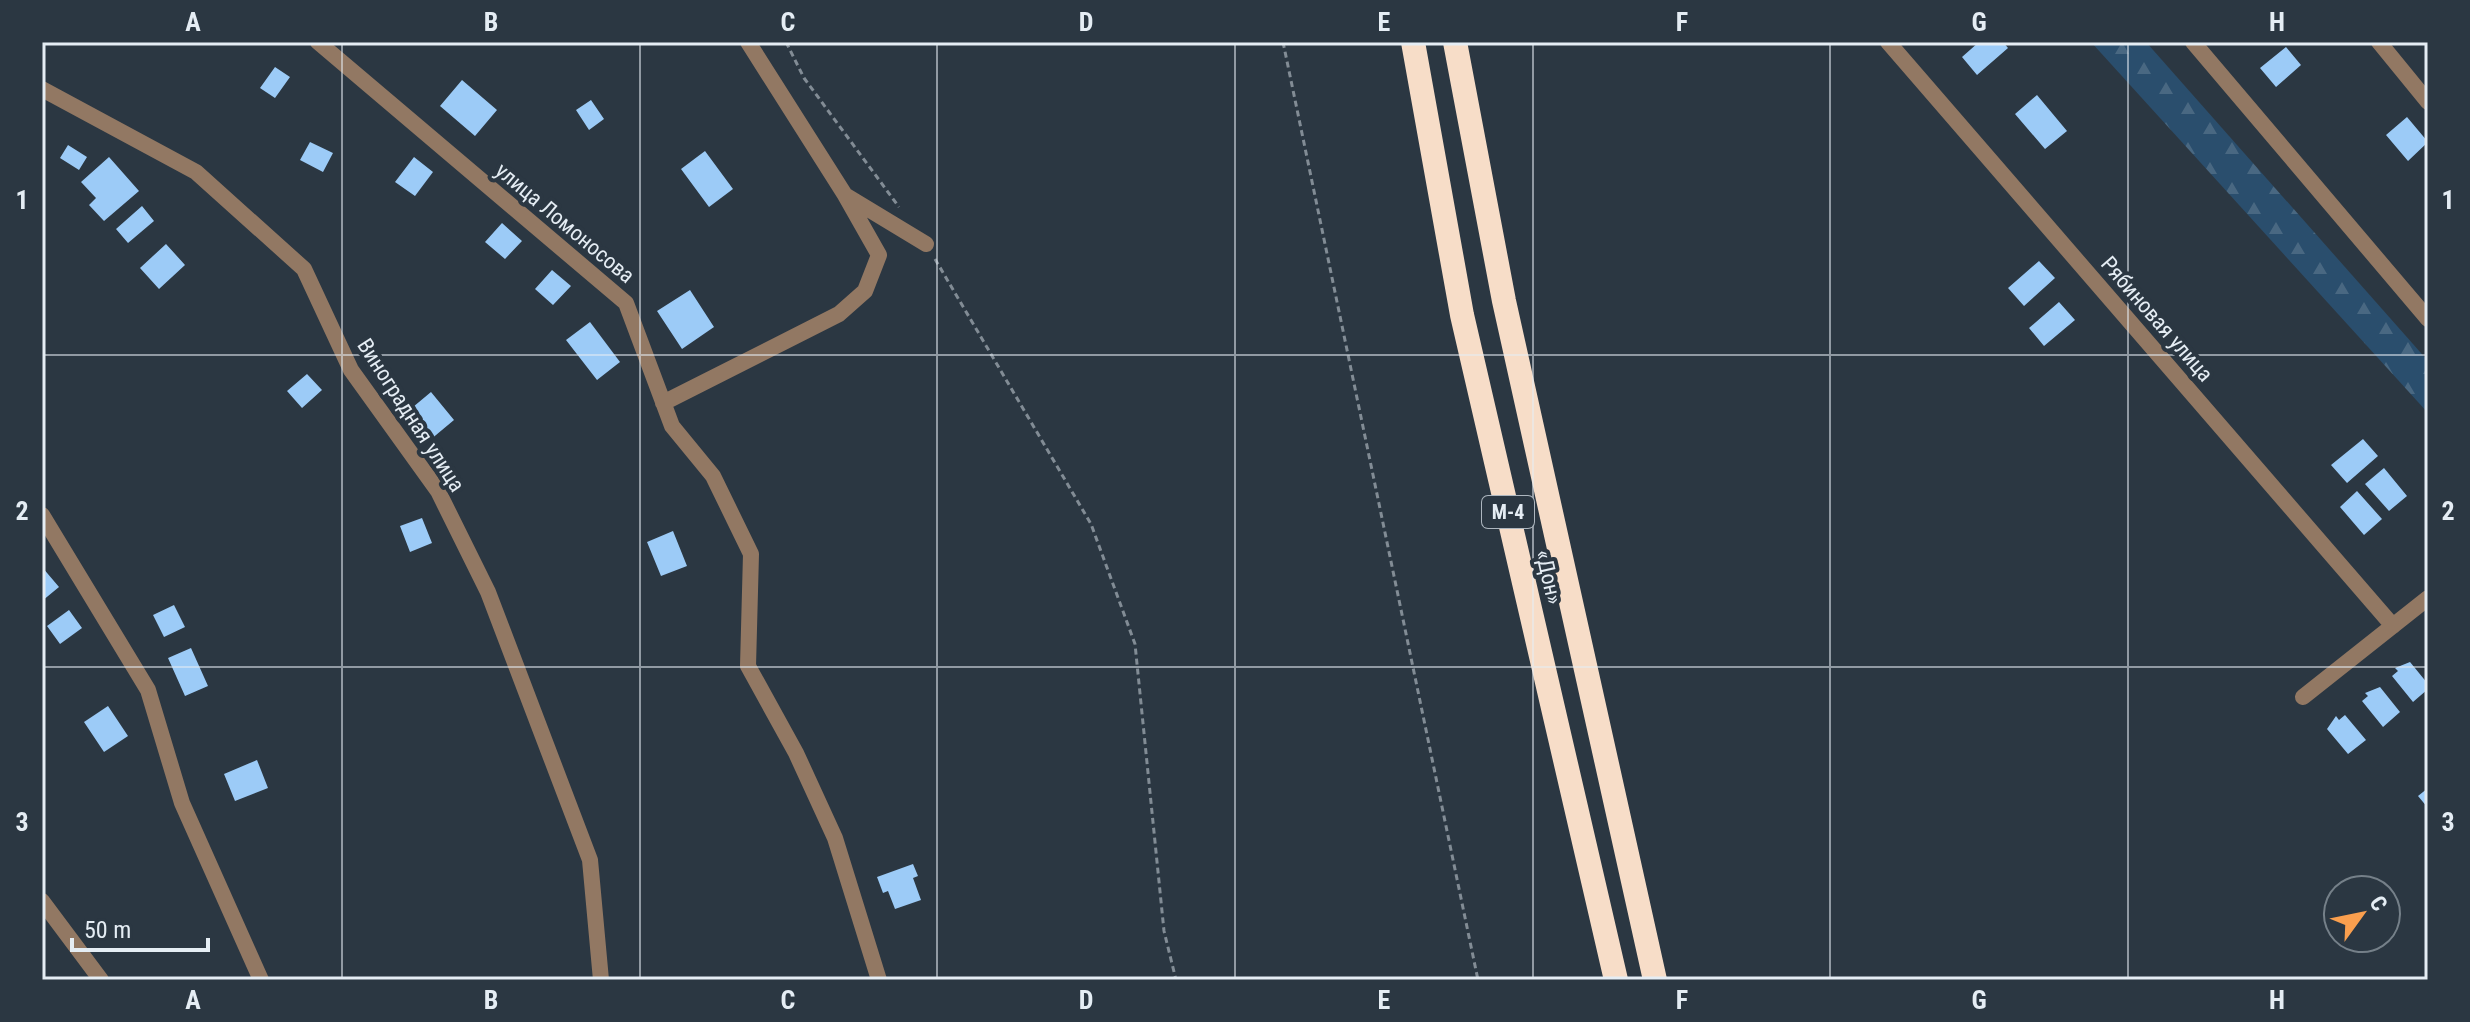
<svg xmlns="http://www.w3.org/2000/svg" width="2470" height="1022" font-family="'Roboto Condensed',sans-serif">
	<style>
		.forest { fill: url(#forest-firs) }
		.building { fill: #9ccbf7 }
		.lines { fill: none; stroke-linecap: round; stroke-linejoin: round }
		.path { stroke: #828c95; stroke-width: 3; stroke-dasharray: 6 4; stroke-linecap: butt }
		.minor { stroke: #927863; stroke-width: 16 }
		.motorway { stroke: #f7ddc8; stroke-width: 24 }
		.grid { fill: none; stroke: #e5edf4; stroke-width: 2; stroke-opacity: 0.55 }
		.labels { text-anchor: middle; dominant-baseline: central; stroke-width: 8; stroke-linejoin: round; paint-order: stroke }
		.shield { fill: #2b3742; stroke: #adb6bf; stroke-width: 2 }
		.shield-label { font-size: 20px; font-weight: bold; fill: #e5edf4 }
		.street-label { font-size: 22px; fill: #e5edf4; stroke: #2b3742 }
		.neatline { fill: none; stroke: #e5edf4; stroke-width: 3 }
		.grid-label { font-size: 26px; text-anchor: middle; font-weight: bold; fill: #e5edf4 }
	</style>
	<defs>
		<pattern id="forest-firs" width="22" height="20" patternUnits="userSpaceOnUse" patternTransform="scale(2)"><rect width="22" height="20" fill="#2a4e6d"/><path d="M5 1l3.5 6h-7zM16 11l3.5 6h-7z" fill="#496882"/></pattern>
	</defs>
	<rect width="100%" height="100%" fill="#2b3742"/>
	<path class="forest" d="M2091 42H2146L2428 361V413Z"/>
	<path class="building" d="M1979 42H2003L2008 48 1977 75 1962 57Z
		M2286 47 2301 65 2276 87 2260 68Z
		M275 67 290 77 275 98 260 88Z
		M462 80 497 110 475 136 440 106Z
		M2037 95 2067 131 2045 149 2015 114Z
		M591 100 604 119 589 130 576 110Z
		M2407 117 2428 142 2408 161 2386 135Z
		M310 142 333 153 323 172 300 160Z
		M68 145 87 157 79 170 60 158Z
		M705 151 733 189 709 207 681 169Z
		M109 157 139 191 104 221 89 205 96 198 81 182Z
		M414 157 433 172 415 196 395 182Z
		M142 206 154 221 128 243 116 229Z
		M502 223 522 241 505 259 485 242Z
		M166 244 185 265 159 289 140 268Z
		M2039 261 2055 278 2024 306 2008 288Z
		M552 270 571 286 553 305 535 289Z
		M690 290 714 327 682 349 657 311Z
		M2059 302 2075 320 2044 346 2029 328Z
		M590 322 620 362 597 380 566 340Z
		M307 374 322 390 302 408 287 391Z
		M431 392 454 420 430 440 407 412Z
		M2363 439 2378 456 2347 483 2331 465Z
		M2384 468 2407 496 2389 511 2365 484Z
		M2357 491 2382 519 2364 535 2340 507Z
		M422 518 432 543 410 552 400 526Z
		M673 531 687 566 661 576 647 542Z
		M42 567 59 587 42 601Z
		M174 605 185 627 164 637 153 615Z
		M69 610 82 628 60 644 47 626Z
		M191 648 208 686 185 696 168 658Z
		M2410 662 2428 684V689L2413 702 2392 676 2398 671 2395 668Z
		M2380 687 2400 712 2383 727 2362 701 2368 696 2365 693Z
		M108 706 128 736 104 752 84 722Z
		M2345 715 2366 740 2348 754 2327 729 2336 716 2339 720Z
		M257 760 268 788 235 801 224 774Z
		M2428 788V808L2418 796Z
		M913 864 918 876 913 878 921 900 895 909 888 891 883 893 877 877Z"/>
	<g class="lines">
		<path class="path" d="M786 42 804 78 899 207
			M1283 42 1478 980
			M935 259 1091 524 1135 644 1164 931 1176 980"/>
		<path class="minor" d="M318 42 626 303 672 426 713 476 751 554 748 666 796 753 835 838 879 980
			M748 42 845 195 926 244
			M1888 42 2393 626
			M2193 42 2428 319
			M2379 42 2428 102
			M42 89 196 172 304 269 351 370 438 491 488 592 590 860 601 980
			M663 403 839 314 865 291 879 255 845 195
			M42 515 148 690 182 803 261 980
			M2303 697 2428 598
			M42 901 101 980"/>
		<path class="motorway" d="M1413 42 1462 315 1616 980
			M1455 42 1504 301 1655 980"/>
	</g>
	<path class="grid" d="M342 42V980M640 42V980M937 42V980M1235 42V980M1533 42V980M1830 42V980M2128 42V980M42 355H2428M42 667H2428"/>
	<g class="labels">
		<rect class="shield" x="1482" y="496" width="52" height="32" rx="6"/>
		<g class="shield-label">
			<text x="1508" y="512">М-4</text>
		</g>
		<g class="street-label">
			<text transform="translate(565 223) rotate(40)">улица Ломоносова</text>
			<text transform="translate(2157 319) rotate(49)">Рябиновая улица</text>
			<text transform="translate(411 415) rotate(57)">Виноградная улица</text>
			<text transform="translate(1549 577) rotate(77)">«Дон»</text>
		</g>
	</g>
	<rect width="2470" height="1022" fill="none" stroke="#2b3742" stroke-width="88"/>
	<g transform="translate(2362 914) rotate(57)"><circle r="38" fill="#2b3742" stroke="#758089" stroke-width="2"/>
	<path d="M0-6L14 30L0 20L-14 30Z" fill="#fa9f4e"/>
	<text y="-12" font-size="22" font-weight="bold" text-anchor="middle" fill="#e5edf4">С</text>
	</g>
	<path d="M72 938v12h136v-12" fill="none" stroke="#e5edf4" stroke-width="4"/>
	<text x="84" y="938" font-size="24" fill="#e5edf4" stroke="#2b3742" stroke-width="6" paint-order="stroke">50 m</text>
	<rect x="44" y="44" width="2382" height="934" class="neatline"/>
	<g class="grid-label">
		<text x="193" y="31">A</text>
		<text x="491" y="31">B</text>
		<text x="788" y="31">C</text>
		<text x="1086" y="31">D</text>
		<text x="1384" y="31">E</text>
		<text x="1682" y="31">F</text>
		<text x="1979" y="31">G</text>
		<text x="2277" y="31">H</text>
		<text x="22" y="209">1</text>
		<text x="2448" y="209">1</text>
		<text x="22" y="520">2</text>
		<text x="2448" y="520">2</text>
		<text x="22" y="831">3</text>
		<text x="2448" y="831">3</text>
		<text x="193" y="1009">A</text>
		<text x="491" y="1009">B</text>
		<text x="788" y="1009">C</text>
		<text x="1086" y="1009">D</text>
		<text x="1384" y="1009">E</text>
		<text x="1682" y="1009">F</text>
		<text x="1979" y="1009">G</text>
		<text x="2277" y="1009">H</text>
	</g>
</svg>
